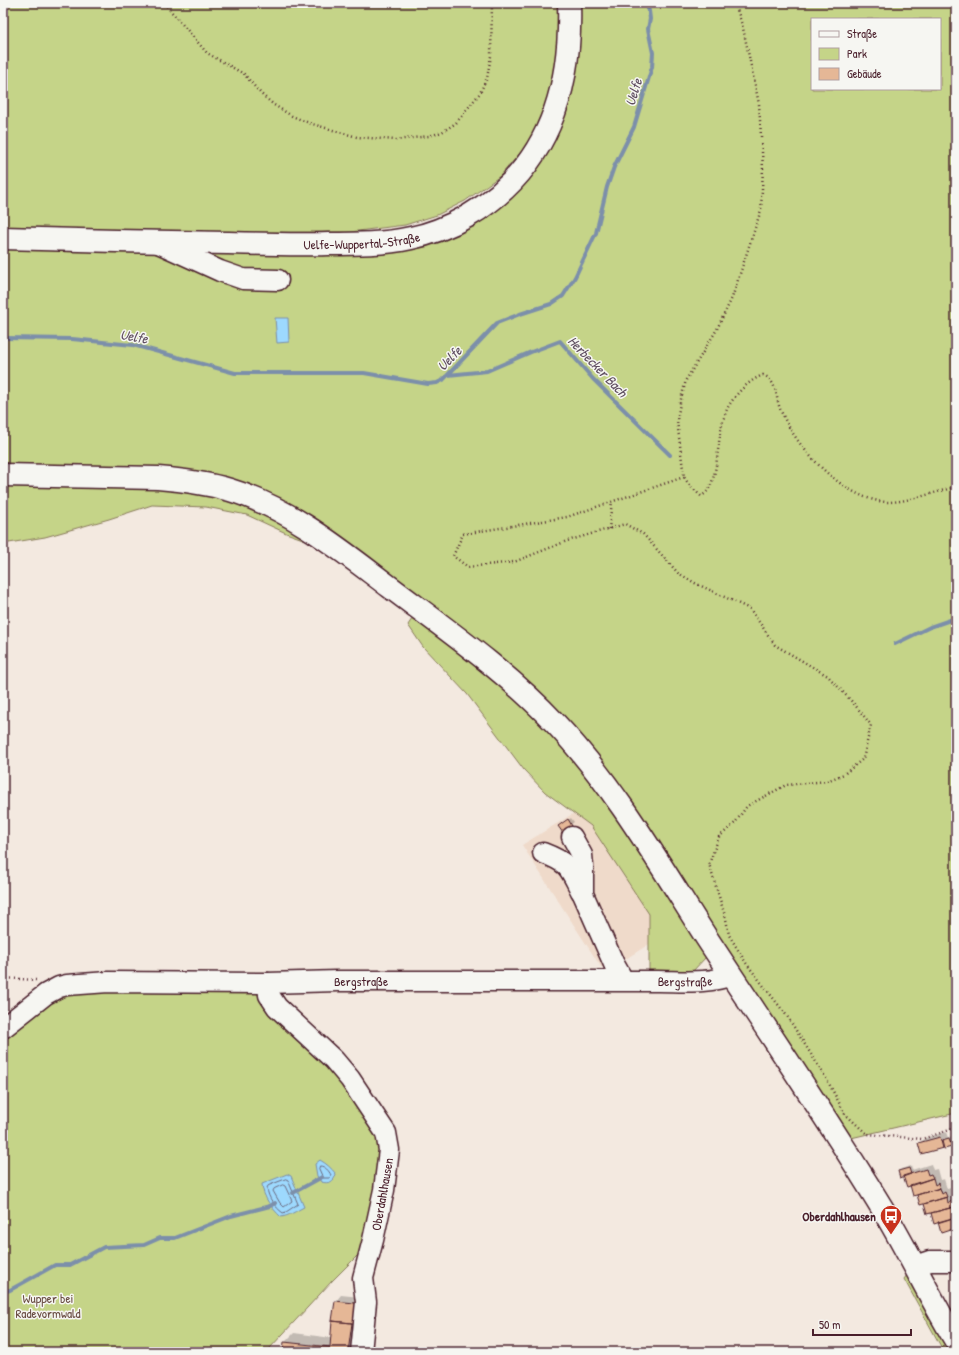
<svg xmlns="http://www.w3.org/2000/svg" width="959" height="1355" font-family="'Patrick Hand',sans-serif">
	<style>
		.built { fill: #efdaca }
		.green { fill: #c5d488; stroke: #887a5a; fill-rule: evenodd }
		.water { fill: #9dd9fe; stroke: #7c8faa }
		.shadow { fill: #0003 }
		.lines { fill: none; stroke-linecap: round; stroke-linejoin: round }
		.shore { stroke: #6b697f; stroke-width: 1 }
		.stream { stroke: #7c8faa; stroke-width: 4 }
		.building { fill: #e5b796; stroke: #4a1f2b }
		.minor-casing { stroke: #4a1f2b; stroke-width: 23 }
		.major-casing { stroke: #4a1f2b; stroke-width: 25 }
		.path { stroke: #4a1f2b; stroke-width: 2.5; stroke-dasharray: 1 3; stroke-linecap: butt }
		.minor { stroke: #f6f6f2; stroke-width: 20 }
		.major { stroke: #f6f6f2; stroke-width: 22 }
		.labels { text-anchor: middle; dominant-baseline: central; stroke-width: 3; stroke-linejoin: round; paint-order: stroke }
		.street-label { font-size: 13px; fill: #4a1f2b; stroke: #f6f6f2 }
		.poi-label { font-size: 13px; font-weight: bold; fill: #4a1f2b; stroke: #f6f6f2; text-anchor: end }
		.park-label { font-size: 13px; fill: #694c42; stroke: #f6f6f2 }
		.water-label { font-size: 14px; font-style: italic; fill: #5f4e60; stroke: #f6f6f2 }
	</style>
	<rect width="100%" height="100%" fill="#f3e9e0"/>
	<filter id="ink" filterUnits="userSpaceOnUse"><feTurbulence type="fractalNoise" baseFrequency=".025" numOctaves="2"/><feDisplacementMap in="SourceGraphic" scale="8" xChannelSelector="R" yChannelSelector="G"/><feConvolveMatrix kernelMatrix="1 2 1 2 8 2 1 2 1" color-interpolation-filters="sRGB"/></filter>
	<g filter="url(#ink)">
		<path class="built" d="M587 805 671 930 621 962 601 967 522 845Z"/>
		<path class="green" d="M3 3H566L548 107 529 143 500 176 465 201 437 215 405 225 350 232 132 233 3 229Z
			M569 3H956V1113L847 1139 589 749 242 483 187 470 147 467 3 464V238L284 245 442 228 535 153ZM812 19H940V89H812Z
			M3 483 151 484 230 499 279 519 331 549 286 533 247 515 206 507 152 505 109 519 45 537 3 544Z
			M414 616 481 667 546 725 592 782 633 841 707 956 691 973 649 971V914L591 826 545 792 524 770 467 694 423 647 408 625Z
			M256 985 304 1034 385 1134 365 1248 332 1281 270 1348 269 1352H3V1028L60 990Z
			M907 1275 954 1352H944L904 1279Z"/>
		<path class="water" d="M275 318H288L289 342 277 343Z
			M320 1160C327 1164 331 1168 336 1174 334 1182 329 1184 321 1182L317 1176 315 1164Z
			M287 1174 291 1176 304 1207C296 1211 289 1216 281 1217 272 1208 263 1198 262 1184Z"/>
		<path class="shadow" d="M571 818 574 822 563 831 562 824Z
			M946 1132 948 1138 952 1137 954 1143 952 1146H944L922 1153 919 1144 925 1138Z
			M931 1164 933 1170 937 1169 940 1180 944 1179 947 1189 951 1188 954 1198H956V1227L939 1221 935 1222 932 1212 928 1213 925 1203 921 1204 918 1194 904 1175 899 1172 901 1169 911 1166 912 1170Z
			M341 1295 369 1298 356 1352H284L285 1342 294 1333 332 1338 336 1301Z"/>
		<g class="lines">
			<path class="shore" d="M320 1166C325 1166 329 1171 331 1175L330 1178H323L319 1169Z
				M286 1179 288 1180 298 1204 286 1212 283 1213C275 1207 268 1198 267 1188L268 1186Z
				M283 1185 285 1186 292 1201 284 1207 280 1203 273 1191 274 1189Z"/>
			<path class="stream" d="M3 338 72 339 133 345 235 373H364L428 384 437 383 443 380 497 323 520 314 551 304 563 296 575 277 596 233 607 187 614 167 634 127 652 67 653 53 648 29 650 19 649 11 646 3
				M448 375 487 371 531 352 560 341 593 379 670 455
				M895 644 930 627 956 618
				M293 1193 322 1177
				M3 1292 10 1290 55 1265H70L104 1247 144 1245 160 1238H175L231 1216 270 1206 275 1203"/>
		</g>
		<path class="building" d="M568 819 572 826 563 833 558 826Z
			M940 1137 943 1148 921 1154 918 1143Z
			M949 1139 952 1147 944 1149 942 1141Z
			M909 1168 911 1174 900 1178 898 1171Z
			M926 1169 928 1175 931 1174 933 1178 907 1187 903 1176Z
			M933 1178 935 1185 938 1183 940 1188 913 1196 910 1185Z
			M940 1188 942 1194 945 1192 947 1197 920 1205 917 1195Z
			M947 1197 948 1203 952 1201 954 1207 927 1214 924 1204Z
			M954 1207 956 1212V1217L934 1224 931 1213Z
			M956 1217V1228L941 1233 938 1222Z
			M335 1301 364 1304 361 1324 332 1321Z
			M332 1321 352 1323 348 1352H283L284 1342 330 1347Z"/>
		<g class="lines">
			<g class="minor-casing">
				<g id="minor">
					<path d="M156 242 220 271 243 279 278 280"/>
					<path d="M572 837 582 855 583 866V894L614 964 623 980"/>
					<path d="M543 853C569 863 569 867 581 891"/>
					<path d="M268 983 269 995 277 1007 334 1060 350 1079 386 1133 389 1150 384 1190 373 1240 363 1278 366 1302 361 1352"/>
					<path id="s1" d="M3 1028 46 994 59 987 67 985 108 982 268 983 337 981H658C680 981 711 984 731 975"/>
					<path d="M915 1266 930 1261H956"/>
				</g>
			</g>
			<g class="major-casing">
				<g id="major">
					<path id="s2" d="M3 238C78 240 152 242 227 243 261 244 294 245 328 244 356 244 384 244 411 238 431 234 450 226 468 216 547 170 572 90 569 3"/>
					<path d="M3 475 158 478C182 480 206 483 230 490 290 508 341 550 390 587 447 630 506 671 555 723 614 785 660 865 706 937 765 1027 826 1116 882 1208 908 1251 930 1298 956 1341"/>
				</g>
			</g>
			<path class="path" d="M164 3 207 53 244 74 261 94 274 105 292 116 309 123 357 137 396 140 429 136 442 132 456 123 480 93 487 78 491 56 492 3
				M735 3 743 28 759 104 763 168 761 210 732 298 716 331 686 380 680 403 677 421 684 477 690 486 701 496C717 490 717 450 720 436 721 427 724 417 727 409 735 394 748 381 763 375 778 381 775 398 781 411 796 448 845 501 888 502 908 502 935 492 956 487
				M684 477 567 517 463 534 453 556 468 567 514 562 567 541 625 524 643 534 678 573 695 583 750 609 775 645 828 676 855 705 871 725 863 759 844 774 827 781 786 785 747 806 735 823 719 837 709 864 726 919 729 935 746 963 787 1016 826 1078 845 1114 867 1134 922 1139 956 1128
				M609 529 612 501
				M3 978 37 980"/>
			<use href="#minor" class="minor"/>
			<use href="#major" class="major"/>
		</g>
	</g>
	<defs>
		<g id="bus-pin" transform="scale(1.15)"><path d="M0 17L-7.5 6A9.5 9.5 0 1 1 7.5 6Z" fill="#c8321e" stroke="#f6f6f2"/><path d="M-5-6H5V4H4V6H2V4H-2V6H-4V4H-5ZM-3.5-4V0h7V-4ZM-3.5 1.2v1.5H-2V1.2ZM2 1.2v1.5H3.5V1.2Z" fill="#fff"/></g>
	</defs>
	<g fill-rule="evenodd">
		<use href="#bus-pin" x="891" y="1216"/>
	</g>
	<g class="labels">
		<g class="street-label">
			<text stroke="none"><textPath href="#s2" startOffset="359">Uelfe-Wuppertal-Straße</textPath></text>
			<text stroke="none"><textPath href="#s1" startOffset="696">Bergstraße</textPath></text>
			<text stroke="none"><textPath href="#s1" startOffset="372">Bergstraße</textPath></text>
			<text transform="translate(382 1194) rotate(-80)">Oberdahlhausen</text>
		</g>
		<g class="poi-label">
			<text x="876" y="1216">Oberdahlhausen</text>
		</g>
		<g class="park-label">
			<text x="48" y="1298">Wupper bei<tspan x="48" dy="15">Radevormwald</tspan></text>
		</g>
		<g class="water-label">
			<text transform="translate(633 92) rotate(-73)">Uelfe</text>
			<text transform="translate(134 336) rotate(10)">Uelfe</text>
			<text transform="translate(449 358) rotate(-46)">Uelfe</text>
			<text transform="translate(598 366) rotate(46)">Herbecker Bach</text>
		</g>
	</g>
	<rect width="959" height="1355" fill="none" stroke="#f6f6f2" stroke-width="16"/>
	<rect x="8" y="8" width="943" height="1339" fill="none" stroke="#4a1f2b" stroke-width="1.5" filter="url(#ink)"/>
	<rect x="811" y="18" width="130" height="72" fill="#f6f6f2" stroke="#b1a0a2"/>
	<rect x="819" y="31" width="20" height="6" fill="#f6f6f2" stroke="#b1a0a2"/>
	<text x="847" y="38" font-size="12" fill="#4a1f2b">Straße</text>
	<rect x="819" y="48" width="20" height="12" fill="#c5d488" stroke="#b1a0a2"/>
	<text x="847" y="58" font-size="12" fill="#4a1f2b">Park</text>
	<rect x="819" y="68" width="20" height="12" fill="#e5b796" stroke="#b1a0a2"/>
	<text x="847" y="78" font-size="12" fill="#4a1f2b">Gebäude</text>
	<path d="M813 1329v6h98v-6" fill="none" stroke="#4a1f2b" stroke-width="2"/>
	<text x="819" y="1329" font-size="12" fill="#4a1f2b" stroke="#f6f6f2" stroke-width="3" paint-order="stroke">50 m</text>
</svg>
